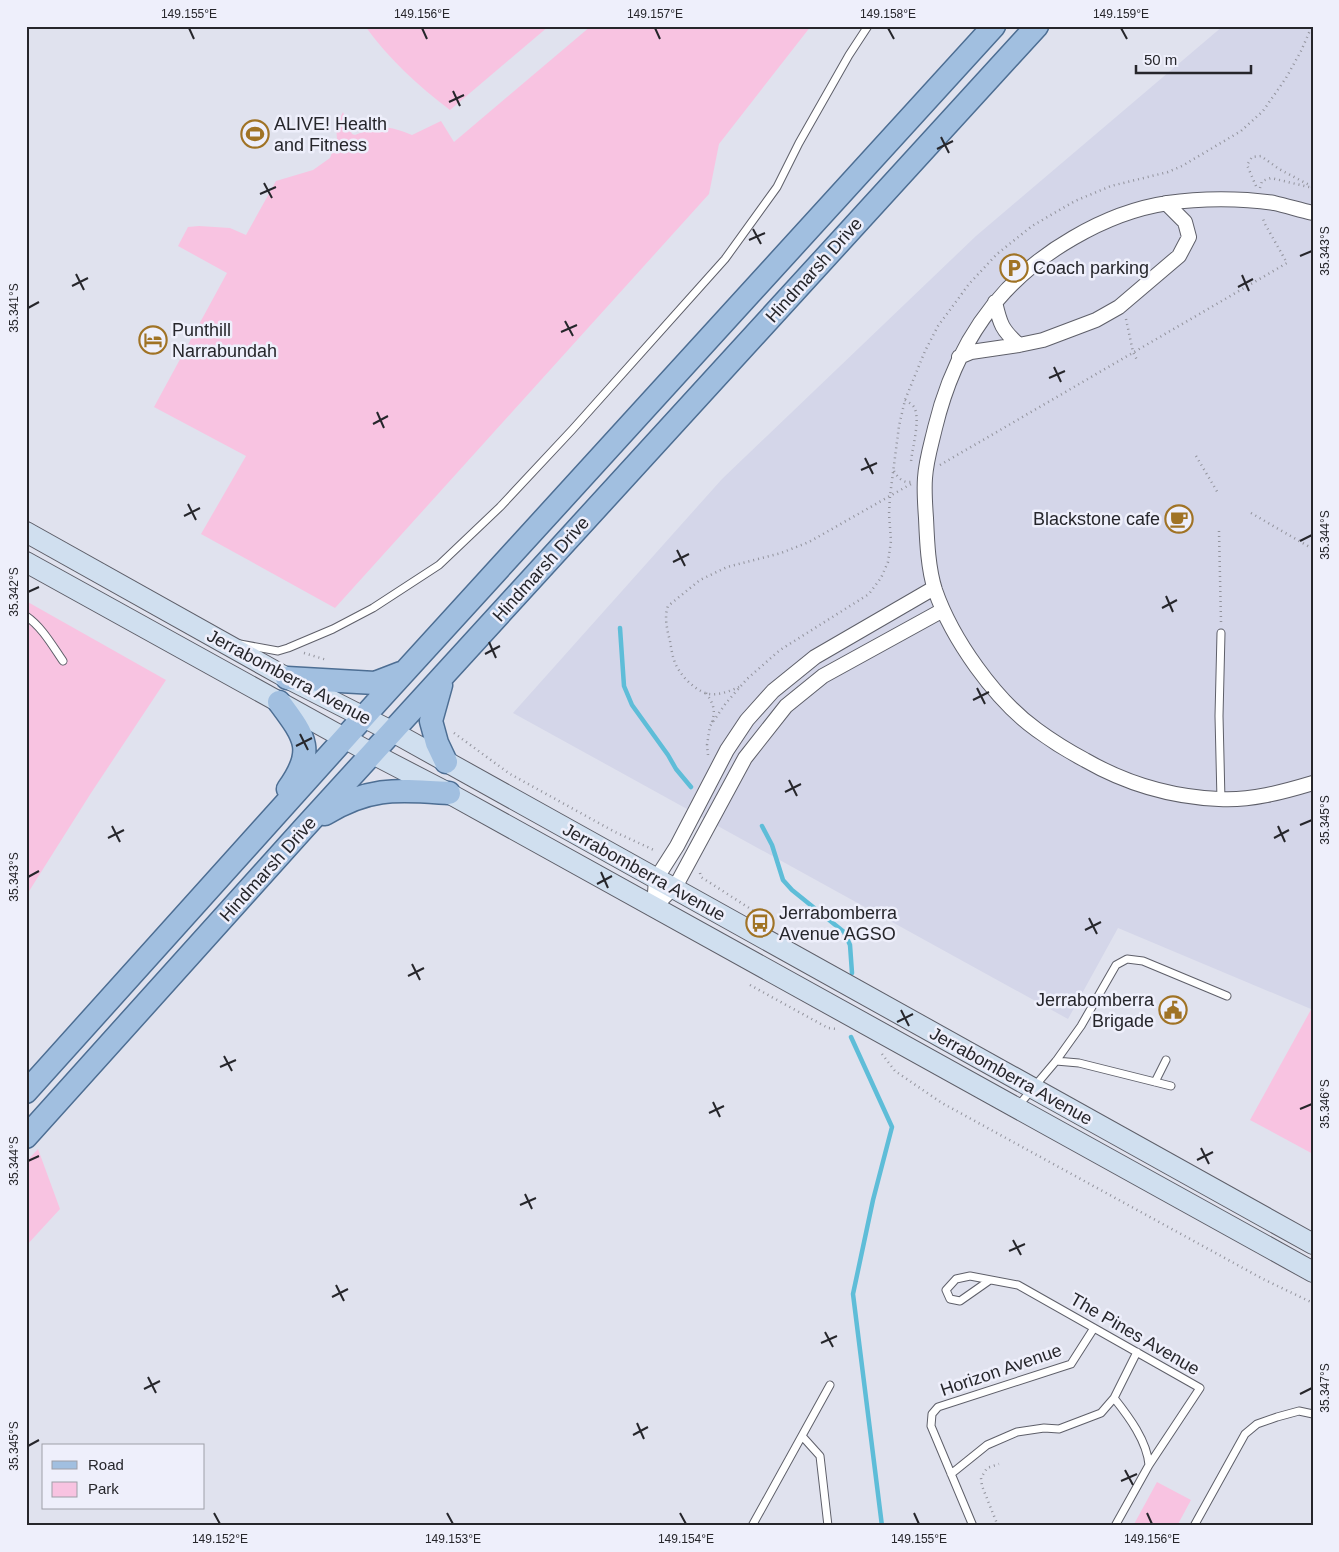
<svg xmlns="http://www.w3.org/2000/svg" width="1339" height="1552" font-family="Helvetica,sans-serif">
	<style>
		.built { fill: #d4d6e9 }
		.green { fill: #f8c3e1 }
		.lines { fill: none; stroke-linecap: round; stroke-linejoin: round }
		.stream { stroke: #5ebdd8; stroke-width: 4.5 }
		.lane-casing { stroke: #5e5f69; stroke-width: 9 }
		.street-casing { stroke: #5e5f69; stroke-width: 16 }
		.secondary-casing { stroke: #5e5f69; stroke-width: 22 }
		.primary-casing { stroke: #4d6e93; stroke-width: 25 }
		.path { stroke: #92939c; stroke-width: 2.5; stroke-dasharray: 1 4; stroke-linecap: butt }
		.lane { stroke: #fff; stroke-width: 7 }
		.street { stroke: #fff; stroke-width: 14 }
		.secondary { stroke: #d0dfef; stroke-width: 20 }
		.primary { stroke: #a1bfe0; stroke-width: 22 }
		.ticks { fill: none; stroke: #26262b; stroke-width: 2 }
		.labels { text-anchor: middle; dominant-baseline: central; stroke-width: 5; stroke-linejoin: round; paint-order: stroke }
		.poi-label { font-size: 18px; fill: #26262b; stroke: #eeeffb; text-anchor: start }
		.street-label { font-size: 18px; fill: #26262b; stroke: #eeeffb }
		.neatline { fill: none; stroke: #26262b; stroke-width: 2 }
		.ticks-label { font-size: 12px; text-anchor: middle; fill: #26262b }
	</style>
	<rect width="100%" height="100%" fill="#e0e2ee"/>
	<path class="built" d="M1223 26H1313V1006L1311 1009 1118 928 1068 1019 513 713 722 479 976 236Z"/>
	<path class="green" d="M365 26H549L450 110C418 86 388 58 365 26Z
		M591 26H811L719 144 709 194 335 608 201 534 246 456 154 407 227 273 178 246 188 227 199 226 230 228 246 235 276 181 313 170 330 158 337 139 336 126 343 112 352 134 355 135C379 125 388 125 412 135L441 121 454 142Z
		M26 601 166 680 91 793 26 896Z
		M1313 1006V1154L1250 1120Z
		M38 1149 60 1209 26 1246V1162Z
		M1157 1482 1191 1500 1177 1526H1133Z"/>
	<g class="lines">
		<path class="stream" d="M620 628 624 686 632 705 668 755 676 769 691 787
			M762 826 772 845 783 880 792 890 844 932 850 945 852 973
			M851 1037 892 1127 873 1200 853 1294 882 1526"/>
		<g class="lane-casing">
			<path id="lane" d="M26 616C42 627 52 645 63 661
				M240 644 278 651 288 648 333 629 373 608 439 565 500 507 572 430 725 259 777 187 799 143 849 55 868 26
				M1221 800 1219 716 1221 633
				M1056 1061 1079 1063 1171 1086
				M1155 1082 1166 1060
				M1018 1106 1056 1061 1081 1026 1116 965 1127 959 1143 961 1227 996
				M990 1280 960 1301 950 1299 946 1290 956 1279 970 1276 1018 1285 1200 1388 1149 1465 1115 1526
				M1114 1398C1129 1417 1147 1441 1149 1465
				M802 1436 820 1456 828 1526
				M951 1474 987 1445 1017 1432 1044 1428 1059 1429 1101 1413 1114 1398 1137 1352
				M752 1526 830 1385
				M973 1526 931 1426 932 1414 938 1407 1071 1364 1094 1328
				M1194 1526 1245 1434 1257 1424 1277 1417 1299 1411 1313 1414"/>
		</g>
		<g class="street-casing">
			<path id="street" d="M1313 213C1300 210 1287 206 1274 203 1242 198 1200 198 1168 203 1134 208 1102 221 1073 238 998 281 955 345 935 428 931 445 926 461 925 478 924 491 925 504 926 518 927 541 928 568 935 590 952 639 995 700 1037 730 1052 741 1068 751 1085 760 1125 783 1172 797 1219 799 1250 801 1283 792 1313 783
				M995 302C1000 324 1002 330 1019 345
				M959 357 971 352 1019 345 1043 340 1096 320 1119 307 1179 256 1189 237 1185 222 1166 203
				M654 907 656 879 677 846 727 750 747 720 773 691 815 657 934 588
				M654 907 673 888 679 880 745 758 786 706 823 676 943 610"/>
		</g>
		<g class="secondary-casing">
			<path id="secondary" d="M26 532 287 678 393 732 1313 1244
				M26 562 373 754 452 795 1313 1272"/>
		</g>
		<g class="primary-casing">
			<path id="primary" d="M287 678 375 683 401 673
				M441 685 431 721 437 743 446 762
				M279 702C305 737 316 750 288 789
				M325 814C370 786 399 790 449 793
				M26 1092 378 701 994 26
				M26 1137 304 828 1037 26"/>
		</g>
		<path class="path" d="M1256 186 1247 165 1252 157 1261 156 1279 169 1313 187
			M1260 188 1262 181 1271 178 1313 188
			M1126 319 1133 352 1137 360
			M905 400C908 402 912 404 914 407 921 419 912 448 911 462
			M1196 456 1218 493
			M940 465 1287 263 1265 224 1262 216
			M894 471C898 478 903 483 911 482
			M1251 513 1313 549
			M1219 531 1221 622
			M304 653 327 660
			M739 687C730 691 716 697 705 693 691 687 679 674 674 660 672 654 671 647 670 641 667 630 664 616 668 606L700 580 727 567 781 553 809 542 911 484
			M706 693C713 703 716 710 712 722
			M454 733 510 774 615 832 656 851
			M708 755 707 745 710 726 726 703 747 679 780 650 869 594 881 578 888 562 891 541 889 514 890 496 899 426 905 400 925 351 938 326 969 284 997 254 1032 226 1075 201 1111 186 1168 172 1182 166 1241 131 1263 111 1286 78 1301 51 1312 26
			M700 873 701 877 760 915
			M750 985 828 1028 837 1029
			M882 1054 895 1071 942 1103 1263 1279 1313 1303
			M998 1526 982 1486 981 1478 987 1468 999 1464"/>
		<use href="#lane" class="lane"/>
		<use href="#street" class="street"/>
		<use href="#secondary" class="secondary"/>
		<use href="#primary" class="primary"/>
	</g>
	<path class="ticks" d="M189 28 194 39M422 28 427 39M655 28 660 39M888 28 894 39M1121 28 1127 39M453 91 460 106M449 102 464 95M941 137 949 153M937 149 953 141M264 183 272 198M260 194 276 187M753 229 761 244M749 240 765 233M1300 256 1312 251M76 274 84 290M1242 275 1249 291M72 286 88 278M1238 287 1253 279M28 308 39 302M565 321 573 336M561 332 577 325M1054 367 1061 382M1049 378 1065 371M377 412 384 428M373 424 388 416M865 458 873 474M861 470 877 463M188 504 196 520M184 516 200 508M1300 541 1312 535M677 550 685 566M673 562 689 554M28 592 39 587M1166 596 1173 612M1162 608 1177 600M489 642 496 658M485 654 500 646M977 688 985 704M973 700 989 692M300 734 308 750M296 746 312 738M789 780 797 796M785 792 801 784M1300 825 1312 820M112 826 120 842M1278 826 1285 842M108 838 124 830M1274 838 1289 830M601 872 608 888M28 877 39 871M597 884 612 876M1089 918 1097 934M1085 930 1101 922M412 964 420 980M408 976 424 968M901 1010 909 1026M897 1022 913 1014M224 1056 232 1071M220 1067 236 1060M713 1102 720 1117M1300 1109 1312 1104M709 1113 724 1106M1201 1148 1209 1164M1197 1160 1213 1152M28 1161 39 1156M525 1194 532 1209M520 1205 536 1198M1013 1240 1021 1255M1009 1251 1025 1244M336 1285 344 1301M332 1297 348 1289M825 1332 833 1347M821 1343 837 1336M148 1377 156 1393M144 1389 160 1381M1300 1394 1312 1388M637 1423 644 1439M633 1435 648 1427M28 1446 39 1440M1125 1470 1133 1485M1121 1481 1137 1474M214 1513 220 1524M447 1513 453 1524M680 1513 686 1524M914 1513 919 1524M1147 1513 1152 1524"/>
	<defs>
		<g id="stadium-ring" transform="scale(1.4375)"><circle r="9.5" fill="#eeeffb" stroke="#a07325" stroke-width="1.5"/><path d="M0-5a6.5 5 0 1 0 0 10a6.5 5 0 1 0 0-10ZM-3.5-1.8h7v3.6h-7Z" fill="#a07325"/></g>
		<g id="parking-ring" transform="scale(1.4375)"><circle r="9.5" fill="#eeeffb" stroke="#a07325" stroke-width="1.5"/><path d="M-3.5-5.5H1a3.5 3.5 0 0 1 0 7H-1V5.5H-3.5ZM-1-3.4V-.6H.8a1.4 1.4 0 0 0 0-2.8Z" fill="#a07325"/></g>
		<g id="hotel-ring" transform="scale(1.4375)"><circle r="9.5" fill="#eeeffb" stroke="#a07325" stroke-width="1.5"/><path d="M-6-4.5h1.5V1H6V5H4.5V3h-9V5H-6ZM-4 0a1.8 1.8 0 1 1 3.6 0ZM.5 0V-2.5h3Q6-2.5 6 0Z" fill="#a07325"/></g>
		<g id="cafe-ring" transform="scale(1.4375)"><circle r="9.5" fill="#eeeffb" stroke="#a07325" stroke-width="1.5"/><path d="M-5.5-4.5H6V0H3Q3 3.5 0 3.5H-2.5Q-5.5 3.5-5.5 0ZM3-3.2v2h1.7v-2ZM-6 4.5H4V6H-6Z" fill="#a07325"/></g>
		<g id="bus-ring" transform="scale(1.4375)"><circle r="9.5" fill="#eeeffb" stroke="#a07325" stroke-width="1.5"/><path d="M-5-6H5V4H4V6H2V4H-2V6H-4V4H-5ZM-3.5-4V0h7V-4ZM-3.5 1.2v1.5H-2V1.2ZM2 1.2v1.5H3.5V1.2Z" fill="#a07325"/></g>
		<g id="civic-ring" transform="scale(1.4375)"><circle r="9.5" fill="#eeeffb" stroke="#a07325" stroke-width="1.5"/><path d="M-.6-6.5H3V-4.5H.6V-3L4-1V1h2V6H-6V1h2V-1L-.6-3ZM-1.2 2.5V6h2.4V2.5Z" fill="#a07325"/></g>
	</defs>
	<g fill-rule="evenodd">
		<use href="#stadium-ring" x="255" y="134"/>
		<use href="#parking-ring" x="1014" y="268"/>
		<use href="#hotel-ring" x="153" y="340"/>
		<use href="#cafe-ring" x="1179" y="519"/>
		<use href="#bus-ring" x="760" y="923"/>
		<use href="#civic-ring" x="1173" y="1010"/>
	</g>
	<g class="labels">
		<g class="poi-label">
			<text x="274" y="124">ALIVE! Health<tspan x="274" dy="21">and Fitness</tspan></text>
			<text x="1033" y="268">Coach parking</text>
			<text x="172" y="330">Punthill<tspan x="172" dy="21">Narrabundah</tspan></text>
			<text x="1160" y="519" text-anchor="end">Blackstone cafe</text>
			<text x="779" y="913">Jerrabomberra<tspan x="779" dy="21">Avenue AGSO</tspan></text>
			<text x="1154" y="1000" text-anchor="end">Jerrabomberra<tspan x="1154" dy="21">Brigade</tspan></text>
		</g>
		<g class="street-label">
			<text transform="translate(814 270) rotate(-48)">Hindmarsh Drive</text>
			<text transform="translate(541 569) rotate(-48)">Hindmarsh Drive</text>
			<text transform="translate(289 677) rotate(28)">Jerrabomberra Avenue</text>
			<text transform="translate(268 869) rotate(-48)">Hindmarsh Drive</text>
			<text transform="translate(644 872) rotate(29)">Jerrabomberra Avenue</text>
			<text transform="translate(1011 1076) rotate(29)">Jerrabomberra Avenue</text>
			<text transform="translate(1135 1334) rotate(30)">The Pines Avenue</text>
			<text transform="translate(1001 1370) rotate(-19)">Horizon Avenue</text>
		</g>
	</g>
	<rect width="1339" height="1552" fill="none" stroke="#eeeffb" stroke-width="55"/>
	<rect x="42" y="1444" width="162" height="65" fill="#eeeffb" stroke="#9e9fa8"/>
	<rect x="52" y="1461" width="25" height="8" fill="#a1bfe0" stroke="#9e9fa8"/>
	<text x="88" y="1470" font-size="15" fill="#26262b">Road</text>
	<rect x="52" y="1482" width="25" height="15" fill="#f8c3e1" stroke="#9e9fa8"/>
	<text x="88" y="1494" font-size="15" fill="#26262b">Park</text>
	<path d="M1136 65v8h115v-8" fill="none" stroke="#26262b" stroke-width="2.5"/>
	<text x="1144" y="65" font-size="15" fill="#26262b" stroke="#eeeffb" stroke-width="4" paint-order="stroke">50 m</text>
	<rect x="28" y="28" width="1284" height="1496" class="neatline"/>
	<g class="ticks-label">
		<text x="189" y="18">149.155°E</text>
		<text x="422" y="18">149.156°E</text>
		<text x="655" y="18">149.157°E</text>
		<text x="888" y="18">149.158°E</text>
		<text x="1121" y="18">149.159°E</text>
		<text transform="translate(1325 251) rotate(-90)" y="4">35.343°S</text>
		<text transform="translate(14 308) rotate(-90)" y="4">35.341°S</text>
		<text transform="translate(1325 535) rotate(-90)" y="4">35.344°S</text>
		<text transform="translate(14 592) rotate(-90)" y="4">35.342°S</text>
		<text transform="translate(1325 820) rotate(-90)" y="4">35.345°S</text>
		<text transform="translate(14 877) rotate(-90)" y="4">35.343°S</text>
		<text transform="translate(1325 1104) rotate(-90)" y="4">35.346°S</text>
		<text transform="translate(14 1161) rotate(-90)" y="4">35.344°S</text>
		<text transform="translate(1325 1388) rotate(-90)" y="4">35.347°S</text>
		<text transform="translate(14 1446) rotate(-90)" y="4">35.345°S</text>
		<text x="220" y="1543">149.152°E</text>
		<text x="453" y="1543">149.153°E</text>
		<text x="686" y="1543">149.154°E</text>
		<text x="919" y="1543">149.155°E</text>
		<text x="1152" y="1543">149.156°E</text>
	</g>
</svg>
